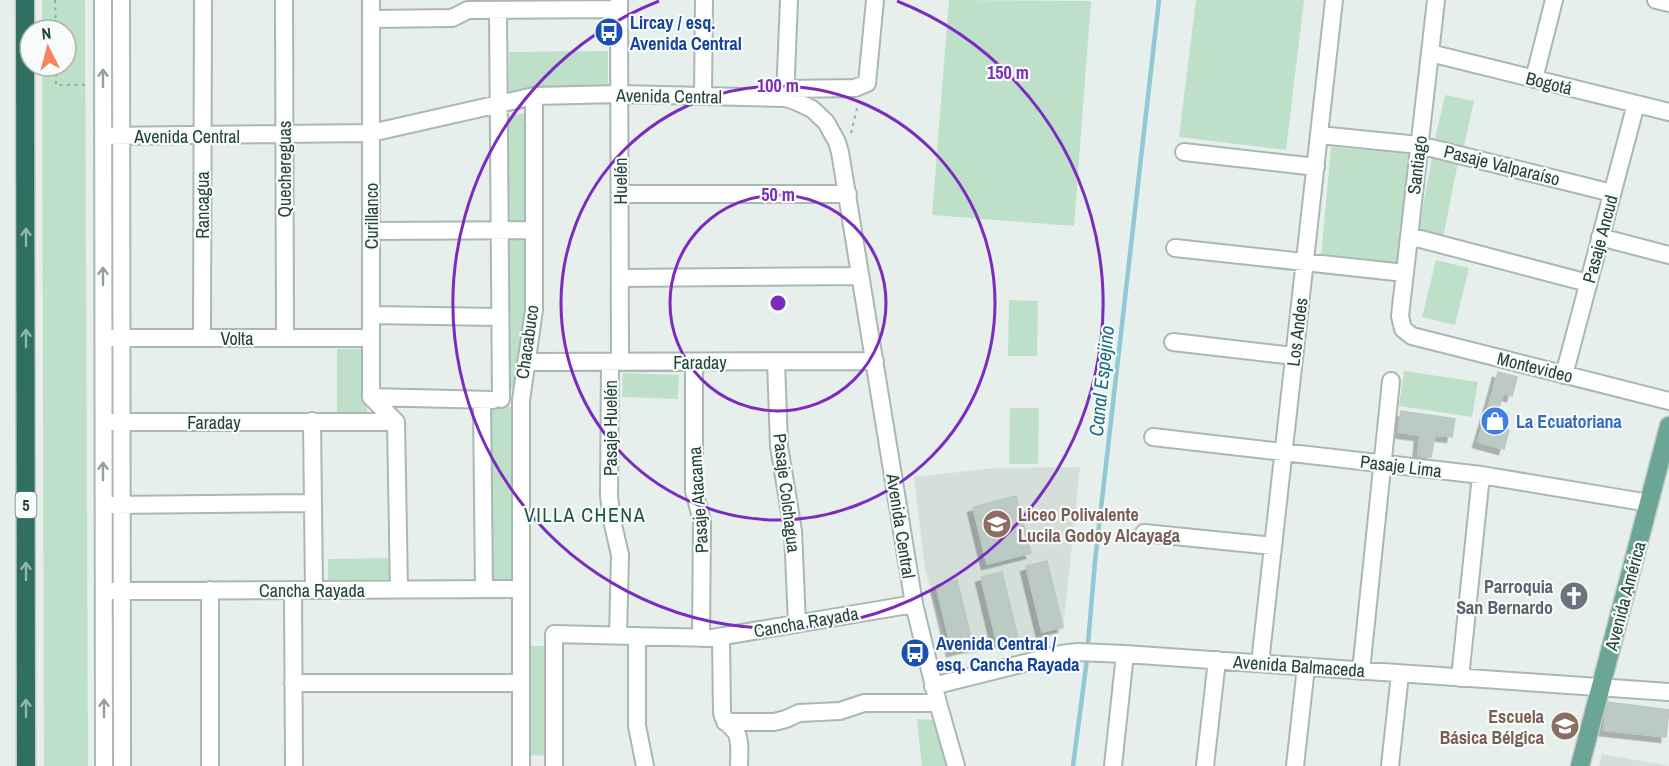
<svg xmlns="http://www.w3.org/2000/svg" width="1669" height="766" font-family="'Archivo Narrow',sans-serif">
	<style>
		.built { fill: #d4dfda }
		.green { fill: #bfe0c8 }
		.lines { fill: none; stroke-linecap: round; stroke-linejoin: round }
		.stream { stroke: #8ec9d4; stroke-width: 4.5 }
		.building { fill: #bbcac4; stroke: #b8c9c2; stroke-width: 1.5; filter: url(#shadow) }
		.minor-casing { stroke: #a8b8b2; stroke-width: 20 }
		.major-casing { stroke: #c2cac8; stroke-width: 21 }
		.highway-casing { stroke: #c2cac8; stroke-width: 21 }
		.path { stroke: #86b3a5; stroke-width: 2; stroke-dasharray: 3 4.5; stroke-linecap: butt }
		.minor { stroke: #fff; stroke-width: 16 }
		.major { stroke: #6aa596; stroke-width: 18 }
		.highway { stroke: #2f6f62; stroke-width: 18 }
		.oneway { stroke: #92a09c }
		.oneway2 { stroke: #93b5ae }
		.ring { fill: none; stroke: #7b2cbf; stroke-width: 3 }
		.labels { text-anchor: middle; dominant-baseline: central; stroke-width: 4.5; stroke-linejoin: round; paint-order: stroke }
		.shield { fill: #f7fbf9; stroke: #637a73; stroke-width: 1.5 }
		.shield-label { font-size: 16px; font-weight: bold; fill: #24423a }
		.transit-label { font-size: 18px; font-weight: bold; fill: #164399; stroke: #f7fbf9; text-anchor: start }
		.street-label { font-size: 18px; fill: #24423a; stroke: #f7fbf9 }
		.shop-label { font-size: 18px; font-weight: bold; fill: #366cbe; stroke: #f7fbf9; text-anchor: start }
		.education-label { font-size: 18px; font-weight: bold; fill: #785e54; stroke: #f7fbf9; text-anchor: start }
		.worship-label { font-size: 18px; font-weight: bold; fill: #5b616d; stroke: #f7fbf9; text-anchor: end }
		.water-label { font-size: 20px; font-style: italic; fill: #1c6f80; stroke: #f7fbf9 }
		.neighbourhood-label { font-size: 20px; letter-spacing: 1.5px; fill: #1f5548; stroke: #f7fbf9 }
		.centre { fill: #7b2cbf; stroke: #f7fbf9; stroke-width: 3 }
		.ring-label { font-size: 18px; text-anchor: middle; font-weight: bold; fill: #7b2cbf; stroke: #f7fbf9; stroke-width: 4.5; stroke-linejoin: round; paint-order: stroke }
	</style>
	<defs>
		<filter id="shadow"><feDropShadow dx="-5.5" dy="5.5" stdDeviation="0" flood-color="#0004"/></filter>
	</defs>
	<rect width="100%" height="100%" fill="#e6efeb"/>
	<path class="built" d="M1080 467 1063 630 968 655 949 650 925 570 914 477 995 468Z
		M1602 754 1669 766H1599Z"/>
	<path class="green" d="M42 0H85L88 766H44L42 66H66V30H42Z
		M949 0 1091 1 1074 226 932 215Z
		M1196 0H1304L1286 150 1179 137Z
		M608 51V87H532L509 93V52Z
		M1445 95 1474 101 1464 146 1435 139Z
		M526 113 527 223H507L506 116Z
		M1331 147 1413 154 1403 264 1321 256Z
		M1432 157 1458 162 1443 238 1418 233Z
		M507 238H528V293L520 390 508 388Z
		M1436 260 1469 268 1455 325 1422 317Z
		M1009 300 1038 301 1037 356H1008Z
		M337 349H366L367 413 337 414Z
		M1404 371 1478 382 1472 417 1399 406Z
		M623 373 679 375 678 399 622 397Z
		M506 404 512 409 511 580 489 584 492 407Z
		M1010 408H1039L1038 464H1009Z
		M390 558V583L328 584V559Z
		M527 646H548L547 756 528 755Z
		M917 719 935 720 949 766H922Z"/>
	<g class="lines">
		<path class="stream" d="M1073 766 1086 667 1095 561 1159 0"/>
	</g>
	<path class="building" d="M1498 372 1517 377 1512 396 1493 391Z
		M1493 391 1503 394 1498 411 1488 408Z
		M1488 408 1508 413 1504 429 1509 430 1504 449 1478 442Z
		M1401 411 1455 419 1452 437 1435 435 1431 457 1418 456 1420 435 1398 432Z
		M1016 496 1031 553 987 564 973 507Z
		M1047 561 1063 627 1042 632 1026 566Z
		M1002 572 1018 638 997 643 981 577Z
		M957 580 973 646 952 651 936 585Z
		M1607 702 1669 710 1666 737 1604 730Z"/>
	<g class="lines">
		<g class="minor-casing">
			<path id="minor" d="M103 0 104 766
				M121 0 122 766
				M284 0 285 338
				M371 0V397L396 422
				M619 0 620 362
				M1436 0 1400 316 1403 329 1412 336 1669 401
				M1656 0 1669 3
				M498 10 501 399
				M371 19 452 18 468 10 619 9
				M1430 53 1669 112
				M1534 79 1554 0
				M786 89 855 88 867 83 875 0
				M703 96 704 0
				M785 98 789 0
				M1319 135 1419 145 1612 193
				M103 136 371 133 534 96 620 94 703 96 785 98 795 101 812 109 826 122 837 142 840 152 914 604 938 703 956 766
				M1184 152 1316 167
				M620 194H848
				M371 231 534 230
				M1409 236 1588 283
				M1600 237 1669 255
				M1175 248 1405 273
				M620 278 860 276
				M371 315 500 317
				M113 338H371
				M202 338 203 0
				M1173 342 1294 356
				M776 361 779 446 793 531 797 624
				M526 362 875 361
				M610 362 609 496 612 520 620 555 618 636
				M694 362V491L702 521 701 638
				M1564 375 1636 104
				M371 397 493 400
				M482 401 484 589
				M312 421 314 590
				M112 422H396
				M396 422 399 590
				M1153 437 1481 475 1649 503
				M113 505 313 503
				M1144 533 1273 546
				M293 590 294 766
				M111 591 521 589
				M637 637V726L645 766
				M721 637 722 713C724 722 730 725 736 732 741 741 739 756 739 766
				M1260 663 1334 0
				M1361 671 1391 381
				M1460 678 1481 475
				M293 683H521
				M933 686 1061 654 1077 652 1125 654 1669 692
				M725 722H774L786 719 799 713 840 711 864 703H938
				M210 766V590
				M521 766V400L534 310V96
				M554 766V634L712 638 914 604
				M1113 766 1125 654
				M1205 766 1217 660
				M1295 766 1306 667
				M1390 766 1400 674"/>
		</g>
		<g class="major-casing">
			<path id="major" d="M1580 766 1669 426"/>
		</g>
		<g class="highway-casing">
			<path id="highway" d="M25 0 26 766"/>
		</g>
		<path class="path" d="M55 0 56 30
			M56 66V85H88
			M851 133 858 104"/>
		<use href="#minor" class="minor"/>
		<use href="#major" class="major"/>
		<use href="#highway" class="highway"/>
	</g>
	<defs><path id="oneway-shaft" d="M-6 0H5M1.5-3L5.5 0L1.5 3" fill="none" stroke-width="1.6" stroke-linecap="round" stroke-linejoin="round" transform="scale(1.5)"/></defs>
	<g class="oneway">
		<use href="#oneway-shaft" transform="translate(103 78) rotate(-90)"/>
		<use href="#oneway-shaft" transform="translate(103 276) rotate(-90)"/>
		<use href="#oneway-shaft" transform="translate(103 471) rotate(-90)"/>
		<use href="#oneway-shaft" transform="translate(104 708) rotate(-90)"/>
	</g>
	<g class="oneway2">
		<use href="#oneway-shaft" transform="translate(26 237) rotate(-90)"/>
		<use href="#oneway-shaft" transform="translate(26 338) rotate(-90)"/>
		<use href="#oneway-shaft" transform="translate(26 571) rotate(-90)"/>
		<use href="#oneway-shaft" transform="translate(26 708) rotate(-90)"/>
	</g>
	<g class="ring">
		<circle cx="778" cy="303" r="108"/>
		<circle cx="778" cy="303" r="217"/>
		<path d="M897 1A325 325 0 1 1 659 1"/>
	</g>
	<defs>
		<g id="bus-disc" transform="scale(1.5)"><circle r="9.5" fill="#1a4fb4" stroke="#f7fbf9"/><path d="M-5-6H5V4H4V6H2V4H-2V6H-4V4H-5ZM-3.5-4V0h7V-4ZM-3.5 1.2v1.5H-2V1.2ZM2 1.2v1.5H3.5V1.2Z" fill="#fff"/></g>
		<g id="shop-disc" transform="scale(1.5)"><circle r="9.5" fill="#3f7fe0" stroke="#f7fbf9"/><path d="M-5-2.5h2.3a2.7 3.5 0 0 1 5.4 0H5L5.5 6h-11ZM-1.5-2.5h3a1.5 2.3 0 0 0-3 0Z" fill="#fff"/></g>
		<g id="school-disc" transform="scale(1.5)"><circle r="9.5" fill="#8d6e63" stroke="#f7fbf9"/><path d="M0-5L7-2L0 1L-7-2ZM-4 1L0 2.5L4 1V4Q0 6-4 4Z" fill="#fff"/></g>
		<g id="church-disc" transform="scale(1.5)"><circle r="9.5" fill="#6b7280" stroke="#f7fbf9"/><path d="M-1.2-6h2.4v3.5h3.3v2.4h-3.3V6h-2.4V-.1h-3.3v-2.4h3.3Z" fill="#fff"/></g>
	</defs>
	<g fill-rule="evenodd">
		<use href="#bus-disc" x="609" y="32"/>
		<use href="#shop-disc" x="1495" y="421"/>
		<use href="#school-disc" x="997" y="524"/>
		<use href="#church-disc" x="1574" y="596"/>
		<use href="#bus-disc" x="915" y="653"/>
		<use href="#school-disc" x="1565" y="726"/>
	</g>
	<g class="labels">
		<rect class="shield" x="15.5" y="492" width="21" height="26" rx="4.5"/>
		<g class="shield-label">
			<text x="26" y="505">5</text>
		</g>
		<g class="transit-label">
			<text x="630" y="22">Lircay / esq.<tspan x="630" dy="21">Avenida Central</tspan></text>
			<text x="936" y="643">Avenida Central /<tspan x="936" dy="21">esq. Cancha Rayada</tspan></text>
		</g>
		<g class="street-label">
			<text transform="translate(1549 83) rotate(14)">Bogotá</text>
			<text transform="translate(669 96) rotate(1)">Avenida Central</text>
			<text x="187" y="136">Avenida Central</text>
			<text transform="translate(1417 165) rotate(-83)">Santiago</text>
			<text transform="translate(1502 165) rotate(14)">Pasaje Valparaíso</text>
			<text transform="translate(284 169) rotate(-90)">Quechereguas</text>
			<text transform="translate(620 181) rotate(-90)">Huelén</text>
			<text transform="translate(202 205) rotate(-90)">Rancagua</text>
			<text transform="translate(371 216) rotate(-90)">Curillanco</text>
			<text transform="translate(1600 239) rotate(-75)">Pasaje Ancud</text>
			<text transform="translate(1297 332) rotate(-83)">Los Andes</text>
			<text x="237" y="338">Volta</text>
			<text transform="translate(527 342) rotate(-82)">Chacabuco</text>
			<text x="700" y="362">Faraday</text>
			<text transform="translate(1535 367) rotate(14)">Montevideo</text>
			<text x="214" y="422">Faraday</text>
			<text transform="translate(610 428) rotate(-90)">Pasaje Huelén</text>
			<text transform="translate(1401 466) rotate(7)">Pasaje Lima</text>
			<text transform="translate(787 493) rotate(83)">Pasaje Colchagua</text>
			<text transform="translate(698 500) rotate(-94)">Pasaje Atacama</text>
			<text transform="translate(901 526) rotate(81)">Avenida Central</text>
			<text x="312" y="590">Cancha Rayada</text>
			<text transform="translate(1625 596) rotate(-75)">Avenida América</text>
			<text transform="translate(806 622) rotate(-10)">Cancha Rayada</text>
			<text transform="translate(1299 666) rotate(4)">Avenida Balmaceda</text>
		</g>
		<g class="shop-label">
			<text x="1516" y="421">La Ecuatoriana</text>
		</g>
		<g class="education-label">
			<text x="1018" y="514">Liceo Polivalente<tspan x="1018" dy="21">Lucila Godoy Alcayaga</tspan></text>
			<text x="1544" y="716" text-anchor="end">Escuela<tspan x="1544" dy="21">Básica Bélgica</tspan></text>
		</g>
		<g class="worship-label">
			<text x="1553" y="586">Parroquia<tspan x="1553" dy="21">San Bernardo</tspan></text>
		</g>
		<g class="water-label">
			<text transform="translate(1101 381) rotate(-84)">Canal Espejino</text>
		</g>
		<g class="neighbourhood-label">
			<text x="585" y="514">VILLA CHENA</text>
		</g>
	</g>
	<circle cx="778" cy="303" r="9" class="centre"/>
	<g class="ring-label">
		<text x="1008" y="79">150 m</text>
		<text x="778" y="92">100 m</text>
		<text x="778" y="201">50 m</text>
	</g>
	<g transform="translate(48 48) rotate(354)"><circle r="28" fill="#f7fbf9" stroke="#a3b1ad" stroke-width="1.5"/>
	<path d="M0-4.5L10 22L0 15L-10 22Z" fill="#f4845f"/>
	<text y="-9" font-size="16" font-weight="bold" text-anchor="middle" fill="#24423a">N</text>
	</g>
</svg>
